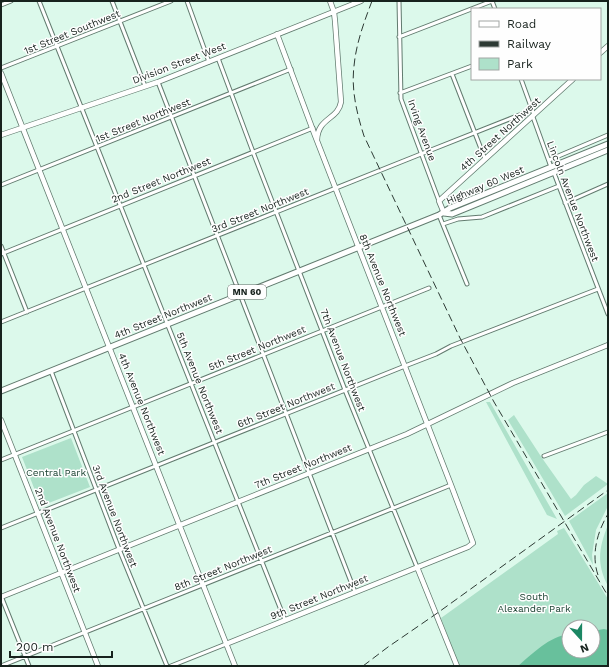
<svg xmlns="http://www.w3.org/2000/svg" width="609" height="667" font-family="'Work Sans',sans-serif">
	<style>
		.green { fill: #aee1ca }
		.water { fill: #68c09c }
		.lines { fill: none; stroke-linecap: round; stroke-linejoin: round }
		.street-casing { stroke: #627b6f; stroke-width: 5 }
		.secondary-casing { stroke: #627b6f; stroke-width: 6 }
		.primary-casing { stroke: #627b6f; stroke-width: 7 }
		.street { stroke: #fff; stroke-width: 3 }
		.secondary { stroke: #fff; stroke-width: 4.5 }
		.primary { stroke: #fff; stroke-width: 5 }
		.rail { stroke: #2d3a34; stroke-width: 1; stroke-dasharray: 8 4; stroke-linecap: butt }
		.labels { text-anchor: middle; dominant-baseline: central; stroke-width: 3; stroke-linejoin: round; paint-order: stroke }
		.shield { fill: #fefefe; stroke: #5c6460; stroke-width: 1 }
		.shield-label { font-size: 9px; font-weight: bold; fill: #17221d }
		.street-label { font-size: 10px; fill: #17221d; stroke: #fefefe }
		.park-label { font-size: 10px; fill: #1c4333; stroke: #fefefe }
	</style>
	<rect width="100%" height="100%" fill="#dcf9eb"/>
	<path class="green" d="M486 402H490L557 519 547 515Z
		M514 415 542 458 571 499 576 495 584 485 596 476 608 484 565 516 508 420Z
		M71 438 90 487 41 506 22 457Z
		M608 493V506L596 530 592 555 593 565 569 521Z
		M608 525V586C596 564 599 547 608 525Z
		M564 528 608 599V630L593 631V627H569V634H564L534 653 518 666H459L441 618 558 534 557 531Z"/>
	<path class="water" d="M604 629 608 630V666H518C532 654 550 636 569 634V651H593V631Z"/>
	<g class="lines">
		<g class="street-casing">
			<path id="street" d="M39 1 285 620
				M112 1 145 86
				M187 1 209 62
				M399 1 401 99 439 201
				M492 1 495 9
				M1 5 11 1
				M399 37 492 1
				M218 58 253 152 345 390 417 567
				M1 68 171 1
				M452 74 485 159
				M521 79 534 115
				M158 82 355 592
				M400 93 472 66
				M533 117 551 167
				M549 160 608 135
				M554 173 608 314
				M1 185 291 69
				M565 203 608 184
				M439 215 467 284
				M443 224 458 219 482 217 559 186
				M1 246 27 312
				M1 254 313 128
				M1 322 421 154 522 114 525 115
				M51 371 119 549 167 666
				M544 456 608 432
				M1 460 429 288
				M1 528 405 366 436 354 451 346 598 289
				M1 596 29 666
				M1 666 451 485
				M171 666 226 644"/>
		</g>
		<g class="secondary-casing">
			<path id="secondary" d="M600 53 608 46
				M1 73 235 666
				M1 135 158 82 361 1
				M317 140C318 117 338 120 341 102L335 21 334 12 330 1
				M444 213 439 201 573 79
				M1 420 98 666
				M417 567 457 666
				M1 597 407 434 513 383 608 345
				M226 644 468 547 473 543 451 485 314 133 277 34"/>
		</g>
		<g class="primary-casing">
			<path id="primary" d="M444 213 452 214 608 150
				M1 391 439 215 450 208 608 144"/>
		</g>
		<use href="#street" class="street"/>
		<use href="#secondary" class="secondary"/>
		<use href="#primary" class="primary"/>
		<path class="rail" d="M372 1C364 22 356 44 354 66 351 90 357 114 364 136L460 338 494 402 608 596
			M598 575C591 555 597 532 608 514
			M363 666 388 647 436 614 608 490"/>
	</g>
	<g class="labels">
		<rect class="shield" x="228" y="285" width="38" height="14" rx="3"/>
		<g class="shield-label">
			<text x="247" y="292">MN 60</text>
		</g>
		<g class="street-label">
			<text transform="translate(72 32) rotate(-22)">1st Street Southwest</text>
			<text transform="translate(179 63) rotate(-21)">Division Street West</text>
			<text transform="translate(143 120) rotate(-22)">1st Street Northwest</text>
			<text transform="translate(422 130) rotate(70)">Irving Avenue</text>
			<text transform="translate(500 134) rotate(-42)">4th Street Northwest</text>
			<text transform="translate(161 180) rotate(-22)">2nd Street Northwest</text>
			<text transform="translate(485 185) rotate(-23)">Highway 60 West</text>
			<text transform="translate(573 201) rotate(69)">Lincoln Avenue Northwest</text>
			<text transform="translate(260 210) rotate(-22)">3rd Street Northwest</text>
			<text transform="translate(383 285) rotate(68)">8th Avenue Northwest</text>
			<text transform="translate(163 316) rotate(-22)">4th Street Northwest</text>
			<text transform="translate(257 348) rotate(-22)">5th Street Northwest</text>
			<text transform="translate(343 360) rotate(69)">7th Avenue Northwest</text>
			<text transform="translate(200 383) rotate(68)">5th Avenue Northwest</text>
			<text transform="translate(142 404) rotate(68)">4th Avenue Northwest</text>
			<text transform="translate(286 405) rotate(-22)">6th Street Northwest</text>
			<text transform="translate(303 466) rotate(-22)">7th Street Northwest</text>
			<text transform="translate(115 516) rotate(69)">3rd Avenue Northwest</text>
			<text transform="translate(58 540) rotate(69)">2nd Avenue Northwest</text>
			<text transform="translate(223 568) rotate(-22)">8th Street Northwest</text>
			<text transform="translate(319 597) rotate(-22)">9th Street Northwest</text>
		</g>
		<g class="park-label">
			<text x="56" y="472">Central Park</text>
			<text x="534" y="596">South<tspan x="534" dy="12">Alexander Park</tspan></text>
		</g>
	</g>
	<rect width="609" height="667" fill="none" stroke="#17221d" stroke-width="4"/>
	<rect x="471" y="8" width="130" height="72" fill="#fefefe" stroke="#a2a6a4"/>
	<rect x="479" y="21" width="20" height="6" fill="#ffffff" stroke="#a2a6a4"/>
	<text x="507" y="28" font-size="12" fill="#17221d">Road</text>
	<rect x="479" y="41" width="20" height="6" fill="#2d3a34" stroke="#a2a6a4"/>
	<text x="507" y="48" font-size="12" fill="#17221d">Railway</text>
	<rect x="479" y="58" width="20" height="12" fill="#aee1ca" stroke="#a2a6a4"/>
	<text x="507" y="68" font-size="12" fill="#17221d">Park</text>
	<g transform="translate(581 639) rotate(159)"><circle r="19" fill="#fefefe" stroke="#a2a6a4"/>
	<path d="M0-3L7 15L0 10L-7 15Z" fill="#1b8663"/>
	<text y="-6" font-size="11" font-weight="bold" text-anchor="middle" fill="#17221d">N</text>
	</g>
	<path d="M10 651v6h102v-6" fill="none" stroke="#17221d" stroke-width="2"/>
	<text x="16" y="651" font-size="12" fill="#17221d" stroke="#fefefe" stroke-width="3" paint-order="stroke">200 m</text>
</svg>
